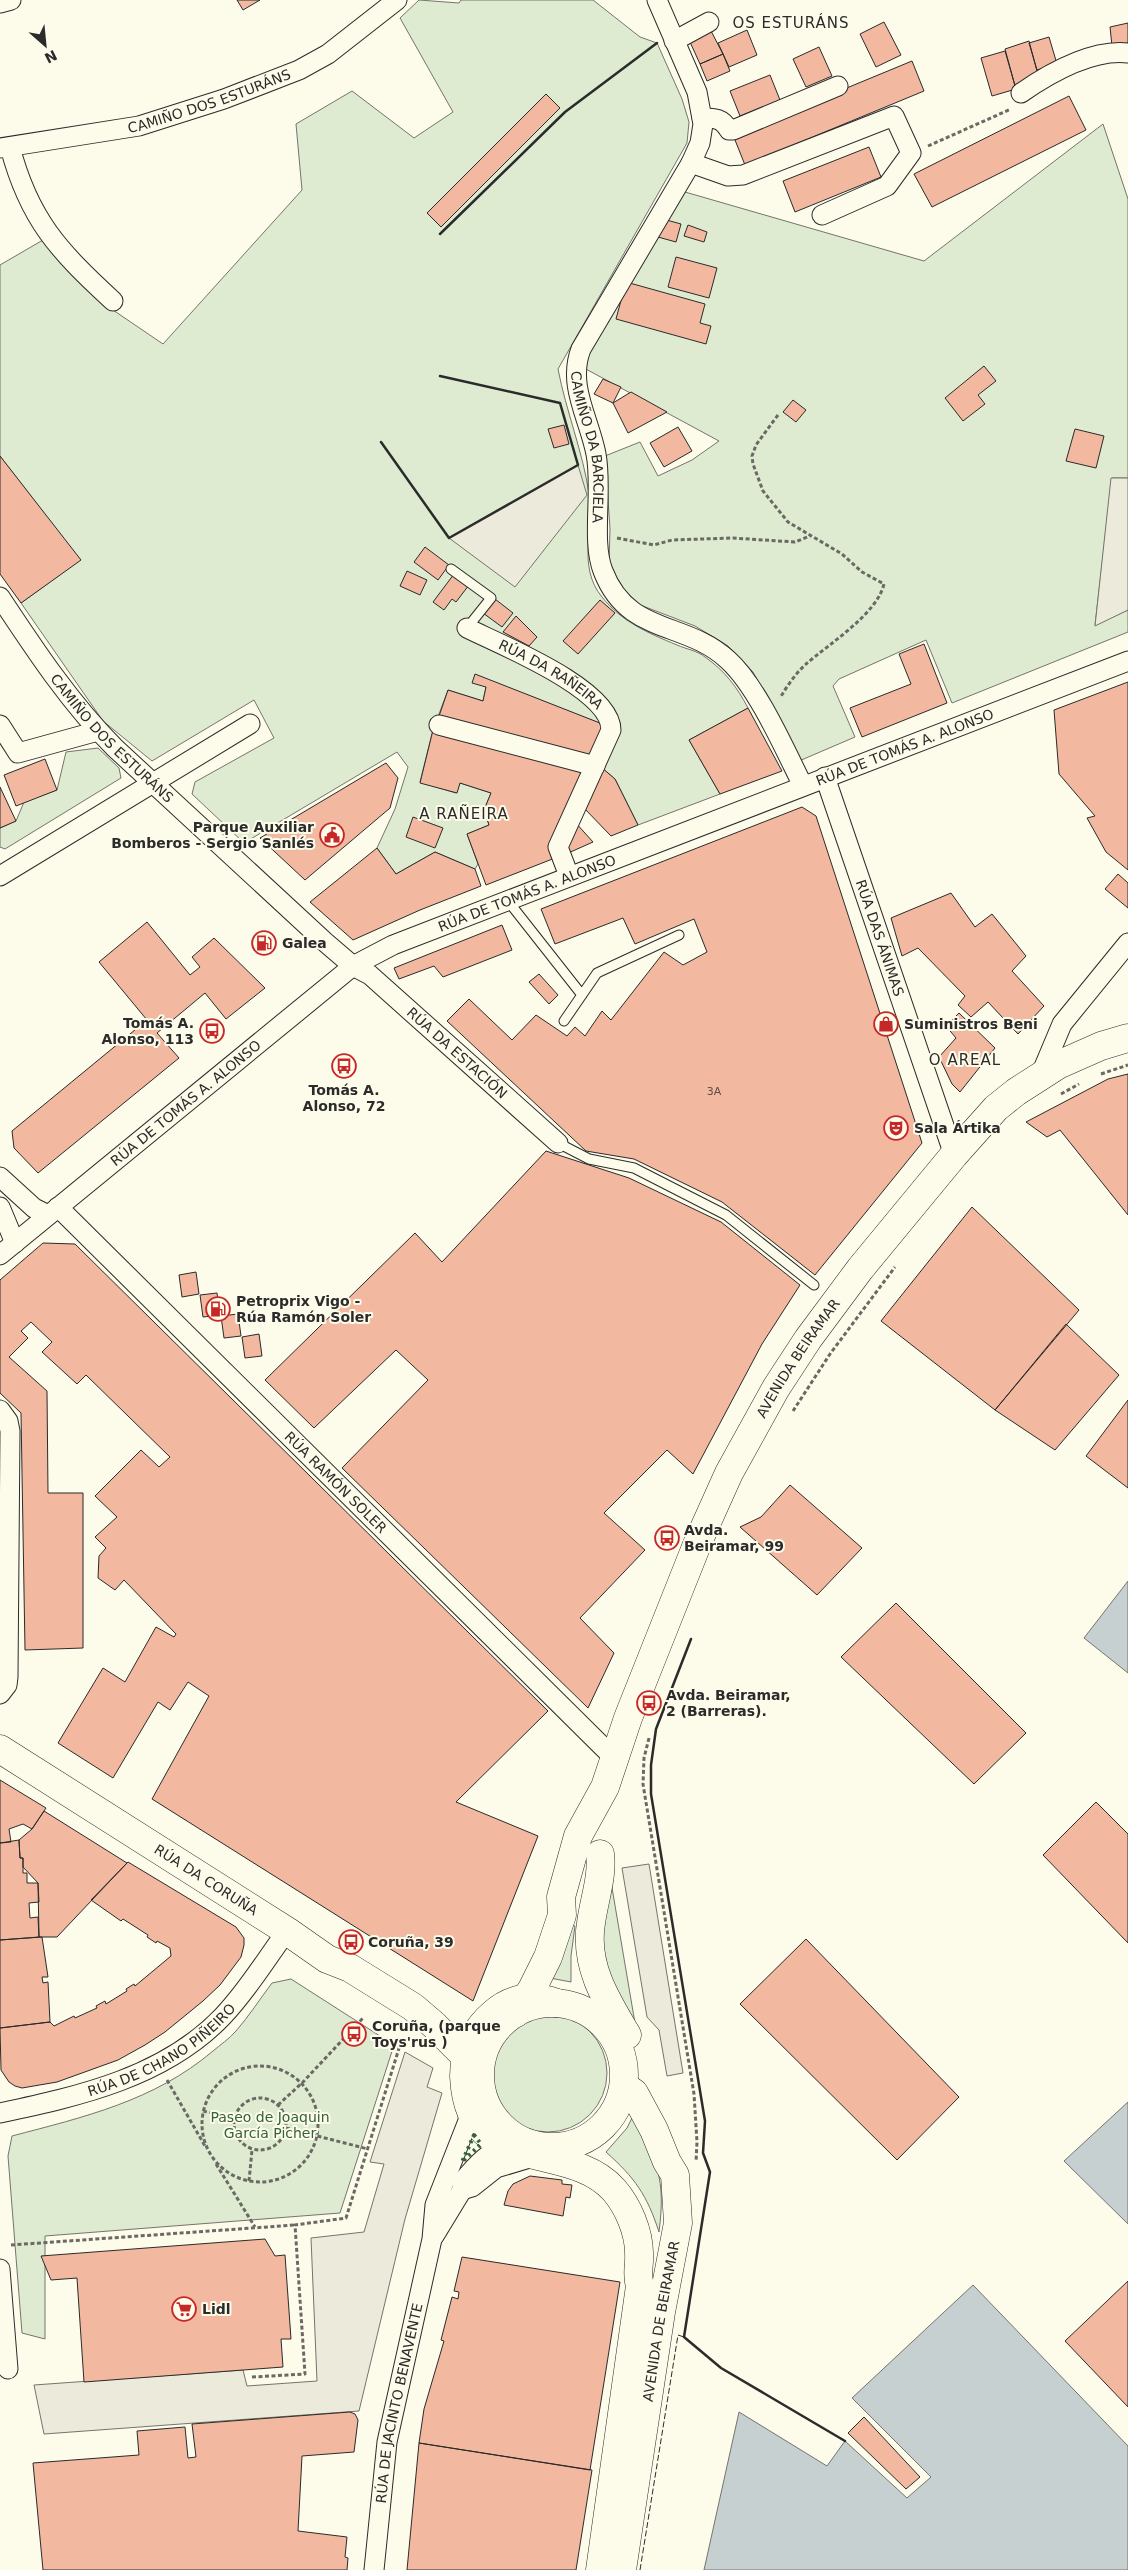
<svg xmlns="http://www.w3.org/2000/svg" width="1128" height="2570" font-family="'DejaVu Sans',sans-serif">
	<style>
		.green { fill: #deebd1; stroke: #74746e }
		.parking { fill: #eceadb; stroke: #74746e }
		.water { fill: #c7d0d0; stroke: #74746e }
		.building { fill: #f2b8a0; stroke: #2b2b2b }
		.lines { fill: none; stroke-linecap: round; stroke-linejoin: round }
		.lane-casing { stroke: #2b2b2b; stroke-width: 11 }
		.street-casing { stroke: #2b2b2b; stroke-width: 21 }
		.primary-casing { stroke: #2b2b2b; stroke-width: 29 }
		.path { stroke: #6a6964; stroke-width: 3; stroke-dasharray: 4 2.5; stroke-linecap: butt }
		.lane { stroke: #fdfbea; stroke-width: 9 }
		.street { stroke: #fdfbea; stroke-width: 19 }
		.primary { stroke: #fdfbea; stroke-width: 28 }
		.hedge { stroke: #34623c; stroke-width: 4; stroke-dasharray: 2.5 4; stroke-linecap: butt }
		.fence { stroke: #2b2b2b; stroke-width: 1; stroke-dasharray: 6 2.5; stroke-linecap: butt }
		.wall { stroke: #2b2b2b; stroke-width: 2.5 }
		.labels { text-anchor: middle; dominant-baseline: central; stroke-width: 4; stroke-linejoin: round; paint-order: stroke }
		.number-label { font-size: 11px; fill: #5d4e48 }
		.street-label { font-size: 14px; fill: #2b2b2b; stroke: #fdfbea }
		.poi-label { font-size: 14px; font-weight: bold; fill: #2b2b2b; stroke: #fdfbea; text-anchor: start }
		.park-label { font-size: 14px; fill: #34623c; stroke: #fdfbea }
		.neighbourhood-label { font-size: 15px; letter-spacing: 1px; fill: #2b2b2b; stroke: #fdfbea }
	</style>
	<rect width="100%" height="100%" fill="#fdfbea"/>
	<path class="green" d="M419 0 459 3 461 0H593L640 37 657 43 682 99 689 122 687 143 558 369C566 411 583 452 589 494 594 528 577 567 602 597 622 622 648 633 677 645 686 649 698 651 705 657 725 671 737 687 748 708L689 740 720 794 638 825 615 779 601 767 604 725 475 675 486 687 483 701 448 690 433 730 420 782 456 793 460 783 491 793 484 810 489 825 467 834 478 864 475 869 435 852 396 874 377 848 395 809 408 767 397 752 244 843 192 794 195 782 274 738 254 700 152 761 103 721 21 603 80 560 0 456V265L43 240 113 310 163 344 302 190 296 124 352 91 414 138 453 112 400 18Z
		M1103 124 1128 199V478H1112L1095 625 1128 610V632L952 703 926 640 839 679 833 686 855 737 799 761 753 672 728 646 695 626 635 603 620 585 609 564 610 529 605 456 640 442 658 476 692 460 719 441 584 368V349L685 192 924 261Z
		M98 748 119 768 121 778 5 849 0 847V828L16 821 24 802 57 790 66 752Z
		M609 1870 637 2035 598 1966Z
		M570 1924 575 1926 571 1956V1982L550 1978Z
		M291 1979 394 2045 340 2213 45 2236V2339L22 2333 8 2156 12 2136C84 2117 154 2101 213 2051 220 2045 229 2039 236 2031 249 2016 260 1999 272 1983Z
		M489 2073a59 59 0 1 1 118 0a59 59 0 1 1-118 0Z
		M633 2116C657 2164 666 2176 659 2232 647 2195 635 2178 606 2152L627 2128Z"/>
	<path class="parking" d="M578 465 587 495 515 587 449 538Z
		M1111 478H1128V610L1095 626Z
		M649 1864 683 2073 667 2076 659 2030 647 2017 622 1868Z
		M405 2052 433 2068 427 2087 442 2093 405 2219 359 2411 44 2434 34 2385 243 2370 247 2386 317 2381 311 2238 364 2232 384 2164 370 2162Z"/>
	<path class="water" d="M1128 1581V1673L1084 1638Z
		M1128 2102V2224L1064 2161Z
		M973 2285 1128 2446V2570H704L739 2412 827 2466 845 2441 907 2498 931 2477 852 2398Z"/>
	<path class="building" d="M237 0H260L243 10Z
		M884 22 901 55 876 67 860 34Z
		M1128 23V43L1112 46 1110 27Z
		M710 29 723 54 700 64 690 42Z
		M747 30 757 55 729 67 718 43Z
		M1049 37 1057 64 1037 70 1029 43Z
		M1029 41 1038 75 1015 86 1005 49Z
		M819 47 832 76 806 87 793 59Z
		M1005 51 1016 89 992 96 981 58Z
		M723 54 730 71 707 81 700 64Z
		M912 61 924 91 745 165 733 135Z
		M770 75 780 100 740 116 730 91Z
		M546 94 560 108 441 227 427 213Z
		M1069 96 1086 130 932 207 914 174Z
		M869 147 881 177 795 212 783 181Z
		M663 219 681 224 676 242 658 237Z
		M688 225 707 232 704 242 684 236Z
		M676 257 717 268 709 298 668 287Z
		M626 282 705 304 700 323 711 326 706 344 616 319Z
		M984 366 996 381 978 395 985 404 963 421 945 398Z
		M603 379 621 387 613 403 594 394Z
		M631 392 667 412 628 433 613 403Z
		M793 400 806 410 796 422 783 412Z
		M564 425 569 444 554 448 548 429Z
		M678 427 692 451 664 467 650 443Z
		M1075 429 1104 436 1096 468 1066 461Z
		M0 456 81 560 21 603 0 574Z
		M425 547 449 565 438 580 414 562Z
		M407 571 427 580 420 595 400 586Z
		M454 574 469 585 456 602 452 599 444 610 433 602Z
		M495 599 513 613 502 627 483 613Z
		M600 600 615 613 578 654 563 641Z
		M516 616 537 637 529 646 503 632Z
		M924 644 947 703 862 737 850 708 911 684 899 654Z
		M475 674 605 725 592 761 438 719 448 690 483 701 486 687 472 683Z
		M1128 682V870L1106 852 1087 818 1095 816 1059 774 1054 710Z
		M748 708 782 771 720 794 689 740Z
		M433 730 585 769 552 844 548 846 555 858 486 885 467 834 489 825 484 810 491 793 460 783 457 793 420 783Z
		M45 759 57 790 16 806 4 775Z
		M386 763 398 778 390 808 305 880 260 838Z
		M601 767 615 779 638 825 611 836 583 807Z
		M0 787 16 821 0 828Z
		M802 807 816 816 922 1143 815 1275 722 1202 634 1159 586 1151 447 1021 469 999 512 1040 536 1015 567 1036 575 1027 585 1036 602 1011 611 1020 664 952 683 965 707 952 694 919 635 944 623 918 555 944 541 909Z
		M413 817 443 828 435 848 406 837Z
		M575 822 593 842 566 854 563 847Z
		M377 848 396 874 435 852 475 869 481 886 420 910 353 940 310 902Z
		M1118 874 1128 883V908L1105 889Z
		M951 893 975 927 992 914 1026 956 1012 971 1044 1006 1018 1034 988 1002 971 1017 958 1005 965 996 918 948 902 956 891 918Z
		M147 922 190 975 200 967 192 957 214 938 265 988 226 1019 205 993 157 1033 179 1058 38 1173 14 1148 12 1131 147 1020 99 962Z
		M502 925 512 950 443 977 434 966 399 979 394 968Z
		M539 974 558 995 549 1004 529 982Z
		M959 1013 995 1048 960 1092 952 1084 939 1057 956 1038 946 1026Z
		M1128 1074V1215L1060 1130 1047 1137 1026 1122 1108 1079Z
		M546 1151 629 1178 721 1222 800 1285 762 1344 693 1474 667 1450 604 1513 645 1550 580 1618 614 1653 588 1708 342 1468 428 1380 396 1350 314 1428 265 1380 415 1233 442 1262Z
		M972 1207 1079 1310 995 1410 881 1321Z
		M43 1243 75 1244 548 1711 456 1802 538 1836 473 2001 152 1799 209 1696 188 1682 170 1710 158 1702 113 1778 58 1743 103 1668 125 1682 156 1627 174 1637 176 1634 124 1580 115 1590 98 1578 99 1556 106 1548 95 1537 117 1517 95 1496 141 1450 159 1467 170 1457 86 1375 77 1384 42 1352 52 1342 31 1322 21 1331 28 1338 9 1357 47 1391 48 1493H83V1648L25 1650 21 1413 0 1393V1280Z
		M196 1272 199 1294 182 1297 179 1275Z
		M217 1293 220 1315 203 1317 200 1295Z
		M238 1314 241 1336 224 1338 221 1316Z
		M1066 1324 1119 1375 1055 1450 995 1410Z
		M259 1334 262 1356 245 1358 242 1337Z
		M1128 1400V1488L1086 1456Z
		M790 1485 862 1548 817 1595 740 1527 761 1517Z
		M896 1603 1026 1733 974 1784 841 1657Z
		M0 1780 46 1808 32 1829 23 1824 9 1829 11 1842 0 1843Z
		M1096 1802 1128 1834V1943L1043 1855Z
		M44 1811 127 1863 57 1937H39L38 1883 23 1867V1858H20L19 1840 32 1829Z
		M19 1840 20 1858H23V1873H27V1883H38L39 1902 29 1903 30 1918 38 1917 39 1937 0 1940V1843Z
		M128 1862 236 1927 244 1938V1945L241 1957 220 1985 203 2001 165 2032 145 2045 118 2060 57 2082 22 2088 15 2086 9 2082 1 2070 0 2028 50 2022 54 2026 74 2016 75 2018 97 2008 96 2006 105 2001 106 2004 127 1991 126 1989 134 1984 135 1986 171 1956 170 1948 157 1941 156 1943 147 1937 148 1935 123 1919 121 1921 91 1900Z
		M42 1937 48 1977H42L43 1983 48 1982 50 2022 0 2028V1940Z
		M806 1939 959 2097 897 2160 740 2004Z
		M530 2176 562 2180V2184L572 2185 570 2198 566 2197 563 2216 504 2205 508 2191 513 2184Z
		M265 2239 275 2256 285 2255 291 2339H281L283 2367 84 2382 77 2278 51 2280 41 2256Z
		M462 2257 620 2282 590 2470 419 2443 424 2409 444 2341 441 2340 452 2297 458 2299 459 2292 454 2291Z
		M1128 2281V2407L1065 2341Z
		M350 2412 355 2414 358 2420 354 2452 302 2456 298 2531 347 2537 345 2557 348 2558 347 2570H43L33 2463 139 2455 137 2431 185 2427 188 2458 196 2457 192 2424Z
		M864 2417 920 2477 906 2489 848 2433Z
		M419 2443 592 2470 576 2570H407Z"/>
	<g class="lines">
		<g class="lane-casing">
			<path id="lane" d="M451 569 491 598 467 628
				M508 901 582 995
				M564 1021 597 973 679 935
				M558 1143 589 1159 634 1168 726 1215 814 1285"/>
		</g>
		<g class="street-casing">
			<g id="street">
				<path id="s1" d="M657 0 697 92 703 124 700 143 691 163 581 349C567 385 589 418 596 454 603 490 591 541 603 571 628 636 685 620 728 660 757 686 785 750 803 786"/>
				<path d="M0 3 11 0"/>
				<path d="M674 41 709 22"/>
				<path d="M1021 93C1050 73 1091 49 1128 53"/>
				<path d="M702 118C715 118 722 118 729 130H733L838 86"/>
				<path d="M10 147C29 220 59 251 113 301"/>
				<path id="s2" d="M0 148 139 126 224 99 299 70 328 54 397 0"/>
				<path d="M691 163 728 176 743 175 894 116 911 153 887 186 822 215"/>
				<path id="s3" d="M0 597C35 650 70 703 115 748L325 942 353 966 370 975 558 1143"/>
				<path id="s4" d="M467 628C501 645 611 689 611 730L558 847 569 876"/>
				<path d="M0 725 18 753 98 731"/>
				<path d="M439 725 595 766"/>
				<path id="s5" d="M825 777 954 1155"/>
				<path d="M0 876 250 724"/>
				<path d="M1041 1074 1062 1024 1128 943"/>
				<path d="M0 1177 34 1208 48 1215"/>
				<path d="M0 1207 15 1243"/>
				<path id="s6" d="M58 1207 614 1758"/>
				<path id="s7" d="M0 1255 353 966 393 945 1128 661"/>
				<path d="M0 1410 8 1421 10 1431 8 1677 7 1685 0 1694"/>
				<path id="s8" d="M0 2113C80 2096 165 2077 223 2016 248 1990 266 1959 287 1931"/>
				<path d="M462 2190 472 2187 496 2168 533 2157"/>
				<path d="M434 2236 462 2190V2182C476 2165 491 2149 512 2142"/>
				<path d="M0 2269 8 2369"/>
				<path id="s9" d="M374 2570 387 2442 432 2239 435 2205 468 2121 469 2103"/>
			</g>
		</g>
		<g class="primary-casing">
			<g id="primary">
				<path id="s10" d="M0 1749 287 1931 327 1959 350 1968 413 2007 434 2025 477 2068"/>
				<path d="M600 1854C603 1876 594 1900 591 1923 584 1965 606 2000 627 2035"/>
				<path d="M557 2003C534 1995 514 1996 494 2013 476 2028 464 2051 464 2076 468 2179 568 2138 614 2190 628 2206 639 2232 639 2253 640 2265 636 2274 640 2286L600 2570"/>
				<circle cx="552" cy="2075" r="72"/>
				<path id="s11" d="M516 2013 532 1989 548 1957 562 1915 561 1897 578 1836 605 1787 628 1718 698 1542 729 1473 776 1388 808 1339 860 1269 954 1155 996 1108 1016 1092 1058 1065 1101 1046 1128 1038"/>
				<path id="s12" d="M622 2570 661 2312 678 2223 675 2175 667 2162 654 2130 634 2093 624 2086"/>
			</g>
		</g>
		<path class="path" d="M928 146 1011 109
			M778 415 756 445 752 456 753 464 763 491 788 522 842 554 862 572 884 584C877 614 829 644 806 664 796 673 787 686 780 698
			M617 538 654 545 672 540 733 538 795 542 810 536
			M1101 1074 1128 1065
			M1061 1094 1079 1084
			M793 1411 830 1354 895 1267
			M649 1738 644 1758 643 1784 694 2094 697 2142 696 2162
			M202 2124a58 58 0 1 1 116 0a58 58 0 1 1-116 0Z
			M167 2080 205 2146
			M234 2124a26 26 0 1 1 52 0a26 26 0 1 1-52 0Z
			M278 2105 303 2082 363 2018
			M203 2111 235 2118
			M286 2128 368 2149
			M216 2164 255 2227
			M249 2181 252 2150
			M11 2245 295 2225
			M252 2377 305 2374 295 2225 346 2218 401 2042"/>
		<use href="#lane" class="lane"/>
		<use href="#street" class="street"/>
		<use href="#primary" class="primary"/>
		<path class="hedge" d="M474 2135 481 2144 462 2162Z"/>
		<path class="fence" d="M640 2570 678 2335 684 2337"/>
		<path class="wall" d="M440 234 565 112 657 43
			M381 442 449 538 578 465 560 403 440 376
			M691 1639 656 1729 651 1765V1794L705 2121 703 2153 710 2172 684 2337 721 2368 845 2441"/>
	</g>
	<defs>
		<g id="civic-ring" transform="scale(1.25)"><circle r="9.5" fill="#fdfbea" stroke="#c62828" stroke-width="1.5"/><path d="M-.6-6.5H3V-4.5H.6V-3L4-1V1h2V6H-6V1h2V-1L-.6-3ZM-1.2 2.5V6h2.4V2.5Z" fill="#c62828"/></g>
		<g id="fuel-ring" transform="scale(1.25)"><circle r="9.5" fill="#fdfbea" stroke="#c62828" stroke-width="1.5"/><path d="M-5.5-6h7V0h2V4h1.3V-2.5L3-4.5l.8-.8L6-3V5H2.5V1h-1V6h-7ZM-4.2-4.7v3.2H.2V-4.7Z" fill="#c62828"/></g>
		<g id="shop-ring" transform="scale(1.25)"><circle r="9.5" fill="#fdfbea" stroke="#c62828" stroke-width="1.5"/><path d="M-5-2.5h2.3a2.7 3.5 0 0 1 5.4 0H5L5.5 6h-11ZM-1.5-2.5h3a1.5 2.3 0 0 0-3 0Z" fill="#c62828"/></g>
		<g id="bus-ring" transform="scale(1.25)"><circle r="9.5" fill="#fdfbea" stroke="#c62828" stroke-width="1.5"/><path d="M-5-6H5V4H4V6H2V4H-2V6H-4V4H-5ZM-3.5-4V0h7V-4ZM-3.5 1.2v1.5H-2V1.2ZM2 1.2v1.5H3.5V1.2Z" fill="#c62828"/></g>
		<g id="theatre-ring" transform="scale(1.25)"><circle r="9.5" fill="#fdfbea" stroke="#c62828" stroke-width="1.5"/><path d="M-5-5.5Q0-4 5-5.5V0Q5 5 0 6Q-5 5-5 0ZM-3.3-2.5H-1v1.5H-3.3ZM1-2.5H3.3v1.5H1ZM-2.8 1Q0 5.5 2.8 1Z" fill="#c62828"/></g>
		<g id="supermarket-ring" transform="scale(1.25)"><circle r="9.5" fill="#fdfbea" stroke="#c62828" stroke-width="1.5"/><path d="M-6-5.5h2.5l.6 2H6L4.5 2H-2.5L-4.4-4H-6ZM-1.5 3.2a1.3 1.3 0 1 0 .1 0ZM3 3.2a1.3 1.3 0 1 0 .1 0Z" fill="#c62828"/></g>
	</defs>
	<g fill-rule="evenodd">
		<use href="#civic-ring" x="332" y="835"/>
		<use href="#fuel-ring" x="264" y="943"/>
		<use href="#shop-ring" x="886" y="1024"/>
		<use href="#bus-ring" x="212" y="1031"/>
		<use href="#bus-ring" x="344" y="1066"/>
		<use href="#theatre-ring" x="896" y="1128"/>
		<use href="#fuel-ring" x="218" y="1309"/>
		<use href="#bus-ring" x="667" y="1538"/>
		<use href="#bus-ring" x="649" y="1703"/>
		<use href="#bus-ring" x="351" y="1942"/>
		<use href="#bus-ring" x="354" y="2034"/>
		<use href="#supermarket-ring" x="184" y="2309"/>
	</g>
	<g class="labels">
		<g class="number-label">
			<text x="714" y="1091">3A</text>
		</g>
		<g class="street-label">
			<text stroke="none"><textPath href="#s2" startOffset="215">CAMIÑO DOS ESTURÁNS</textPath></text>
			<text stroke="none"><textPath href="#s1" startOffset="490">CAMIÑO DA BARCIELA</textPath></text>
			<text stroke="none"><textPath href="#s4" startOffset="96">RÚA DA RAÑEIRA</textPath></text>
			<text stroke="none"><textPath href="#s3" startOffset="181">CAMIÑO DOS ESTURÁNS</textPath></text>
			<text stroke="none"><textPath href="#s7" startOffset="1050">RÚA DE TOMÁS A. ALONSO</textPath></text>
			<text stroke="none"><textPath href="#s7" startOffset="645">RÚA DE TOMÁS A. ALONSO</textPath></text>
			<text stroke="none"><textPath href="#s5" startOffset="170">RÚA DAS ÁNIMAS</textPath></text>
			<text stroke="none"><textPath href="#s3" startOffset="649">RÚA DA ESTACIÓN</textPath></text>
			<text stroke="none"><textPath href="#s7" startOffset="240">RÚA DE TOMÁS A. ALONSO</textPath></text>
			<text stroke="none"><textPath href="#s11" startOffset="718">AVENIDA BEIRAMAR</textPath></text>
			<text stroke="none"><textPath href="#s6" startOffset="391">RÚA RAMÓN SOLER</textPath></text>
			<text stroke="none"><textPath href="#s10" startOffset="244">RÚA DA CORUÑA</textPath></text>
			<text stroke="none"><textPath href="#s8" startOffset="176">RÚA DE CHANO PIÑEIRO</textPath></text>
			<text stroke="none"><textPath href="#s12" startOffset="252">AVENIDA DE BEIRAMAR</textPath></text>
			<text stroke="none"><textPath href="#s9" startOffset="169">RÚA DE JACINTO BENAVENTE</textPath></text>
		</g>
		<g class="poi-label">
			<text x="314" y="827" text-anchor="end">Parque Auxiliar<tspan x="314" dy="16">Bomberos - Sergio Sanlés</tspan></text>
			<text x="282" y="943">Galea</text>
			<text x="194" y="1023" text-anchor="end">Tomás A.<tspan x="194" dy="16">Alonso, 113</tspan></text>
			<text x="904" y="1024">Suministros Beni</text>
			<text x="344" y="1090" text-anchor="middle">Tomás A.<tspan x="344" dy="16">Alonso, 72</tspan></text>
			<text x="914" y="1128">Sala Ártika</text>
			<text x="236" y="1301">Petroprix Vigo -<tspan x="236" dy="16">Rúa Ramón Soler</tspan></text>
			<text x="684" y="1530">Avda.<tspan x="684" dy="16">Beiramar, 99</tspan></text>
			<text x="666" y="1695">Avda. Beiramar,<tspan x="666" dy="16">2 (Barreras).</tspan></text>
			<text x="368" y="1942">Coruña, 39</text>
			<text x="372" y="2026">Coruña, (parque<tspan x="372" dy="16">Toys'rus )</tspan></text>
			<text x="202" y="2309">Lidl</text>
		</g>
		<g class="park-label">
			<text x="270" y="2117">Paseo de Joaquin<tspan x="270" dy="16">García Picher</tspan></text>
		</g>
		<g class="neighbourhood-label">
			<text x="791" y="23">OS ESTURÁNS</text>
			<text x="464" y="814">A RAÑEIRA</text>
			<text x="965" y="1060">O AREAL</text>
		</g>
	</g>
	<g transform="translate(45 45) rotate(153)" stroke="#fdfbea" stroke-width="4" paint-order="stroke">
	<path d="M0-4L9 19L0 12L-9 19Z" fill="#2b2b2b"/>
	<text y="-8" font-size="14" font-weight="bold" text-anchor="middle" fill="#2b2b2b">N</text>
	</g>
</svg>
